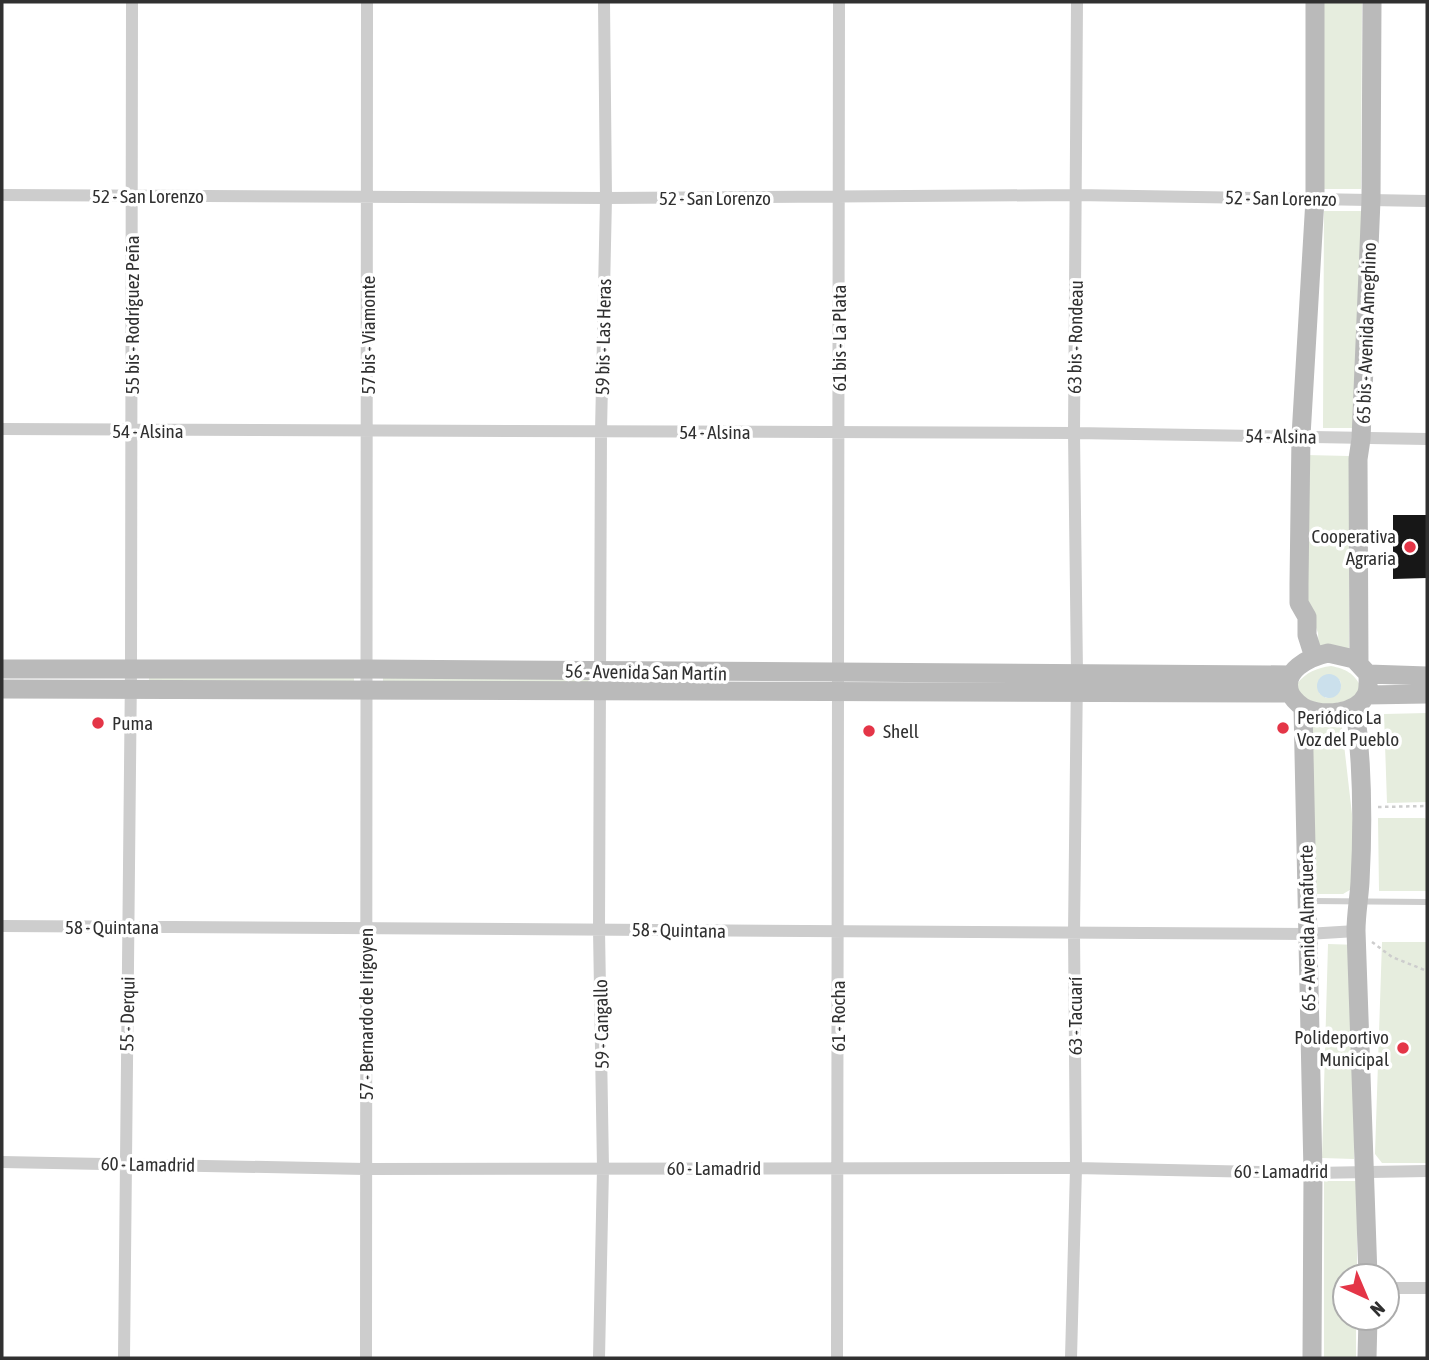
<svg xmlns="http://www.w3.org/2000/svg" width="1429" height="1360" font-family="'Asap Condensed',sans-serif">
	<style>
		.green { fill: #e6edde; fill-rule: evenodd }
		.water { fill: #cbe0ec }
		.building { fill: #171717 }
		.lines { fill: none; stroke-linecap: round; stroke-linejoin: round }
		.path { stroke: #cdcdcd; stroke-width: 2.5; stroke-dasharray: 3.5 3.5; stroke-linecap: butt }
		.lane { stroke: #cdcdcd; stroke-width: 6 }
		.street { stroke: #cdcdcd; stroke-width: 12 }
		.secondary { stroke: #bababa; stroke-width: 19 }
		.poi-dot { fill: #e43547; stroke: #fff; stroke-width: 2.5 }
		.labels { text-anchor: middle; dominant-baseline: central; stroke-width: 7; stroke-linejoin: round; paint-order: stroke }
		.street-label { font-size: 19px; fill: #303030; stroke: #fff }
		.poi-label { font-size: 19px; fill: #303030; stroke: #fff; text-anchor: start }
	</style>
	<rect width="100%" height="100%" fill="#fff"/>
	<path class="green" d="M1324 2H1362L1361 189H1323Z
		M1324 211H1362L1361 428H1323Z
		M1306 455 1349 456V648L1347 654 1319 655 1318 633 1305 598Z
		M1331 666C1346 669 1354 673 1361 687L1354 699 1323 706 1299 696 1297 684C1306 672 1317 668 1331 666ZM1340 680 1341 687 1334 696 1326 698 1319 693Z
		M354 676V681L149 682V677Z
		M383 677 589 678 588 683H383Z
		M1427 713V802L1387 803 1384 714Z
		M1309 727H1342L1360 884 1343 894H1311Z
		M1378 818H1425L1427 821V891H1379Z
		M1382 942H1427V1163H1382L1375 1154Z
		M1328 944 1360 945 1354 1159 1322 1158Z
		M1324 1181H1357V1276H1345V1318H1356V1358H1324Z"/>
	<path class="water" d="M1317 686a12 12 0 1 1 24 0a12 12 0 1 1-24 0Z"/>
	<path class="building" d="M1393 515H1427V578L1393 579Z"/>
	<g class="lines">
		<path class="path" d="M1378 807 1427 806
			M1372 942 1392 957 1427 971"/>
		<path class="lane" d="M1311 901 1427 902"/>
		<path class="street" d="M2 195 606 198 1076 195 1427 201
			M2 429 1074 433 1427 439
			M2 926 1307 934 1356 931
			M2 1162 365 1169 1076 1168 1313 1173 1427 1171
			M1387 1288H1427
			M124 1358 131 670 132 2
			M366 1358 367 2
			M599 1358 603 1168 599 930 601 431 606 198 604 2
			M837 1358 839 2
			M1071 1358 1076 1168 1074 932 1077 673 1074 433 1077 2"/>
		<path class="secondary" d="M1328 653 1354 659 1368 674C1368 681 1369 689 1366 695 1357 714 1324 716 1307 709 1300 706 1295 701 1291 695 1279 671 1310 657 1328 653Z
			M1314 657 1307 635V617L1299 603V584L1301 436 1315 199V2
			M1359 664 1358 459 1361 439 1371 200 1372 2
			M2 669H368L1291 675
			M1368 674 1427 676
			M2 689 1290 693
			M1366 695 1427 694
			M1303 707 1313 1173 1312 1358
			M1355 707C1362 761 1363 827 1360 882 1359 899 1356 914 1356 931L1368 1276
			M1367 1358 1368 1318"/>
	</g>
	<g class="poi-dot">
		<circle cx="1410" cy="547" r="7"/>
		<circle cx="98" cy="723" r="7"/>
		<circle cx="1283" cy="728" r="7"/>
		<circle cx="869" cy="731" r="7"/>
		<circle cx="1403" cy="1048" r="7"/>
	</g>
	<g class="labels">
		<g class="street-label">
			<text x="148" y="196">52 - San Lorenzo</text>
			<text x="715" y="198">52 - San Lorenzo</text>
			<text transform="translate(1281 198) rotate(1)">52 - San Lorenzo</text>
			<text transform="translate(132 315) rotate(-90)">55 bis - Rodríguez Peña</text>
			<text transform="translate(1366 333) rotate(-88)">65 bis - Avenida Ameghino</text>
			<text transform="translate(368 335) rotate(-90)">57 bis - Viamonte</text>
			<text transform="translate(603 337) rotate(-89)">59 bis - Las Heras</text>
			<text transform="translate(1075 337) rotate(-89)">63 bis - Rondeau</text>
			<text transform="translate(839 338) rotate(-90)">61 bis - La Plata</text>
			<text x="148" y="431">54 - Alsina</text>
			<text x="715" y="432">54 - Alsina</text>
			<text transform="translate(1281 436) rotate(1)">54 - Alsina</text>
			<text transform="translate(646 672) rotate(1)">56 - Avenida San Martín</text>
			<text x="112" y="927">58 - Quintana</text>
			<text transform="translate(1307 928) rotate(-91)">65 - Avenida Almafuerte</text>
			<text transform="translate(679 930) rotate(1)">58 - Quintana</text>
			<text transform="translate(127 1014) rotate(-89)">55 - Derqui</text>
			<text transform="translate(366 1014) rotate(-90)">57 - Bernardo de Irigoyen</text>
			<text transform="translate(838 1016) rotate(-90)">61 - Rocha</text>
			<text transform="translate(1075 1016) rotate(-90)">63 - Tacuarí</text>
			<text transform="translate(601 1024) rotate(-91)">59 - Cangallo</text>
			<text transform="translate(148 1164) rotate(1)">60 - Lamadrid</text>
			<text x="714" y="1168">60 - Lamadrid</text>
			<text x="1281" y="1171">60 - Lamadrid</text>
		</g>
		<g class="poi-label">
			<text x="1396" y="536" text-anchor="end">Cooperativa<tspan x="1396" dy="22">Agraria</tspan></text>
			<text x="1297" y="717">Periódico La<tspan x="1297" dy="22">Voz del Pueblo</tspan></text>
			<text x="112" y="723">Puma</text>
			<text x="883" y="731">Shell</text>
			<text x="1389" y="1037" text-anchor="end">Polideportivo<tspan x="1389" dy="22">Municipal</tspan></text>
		</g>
	</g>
	<rect width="1429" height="1360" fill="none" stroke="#303030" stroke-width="7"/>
	<g transform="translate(1366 1297) rotate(136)"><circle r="33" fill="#ffffff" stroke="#acacac" stroke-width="2"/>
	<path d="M0-5L12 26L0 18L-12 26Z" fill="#e43547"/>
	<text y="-10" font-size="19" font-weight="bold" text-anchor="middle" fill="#303030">N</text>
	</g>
</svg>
